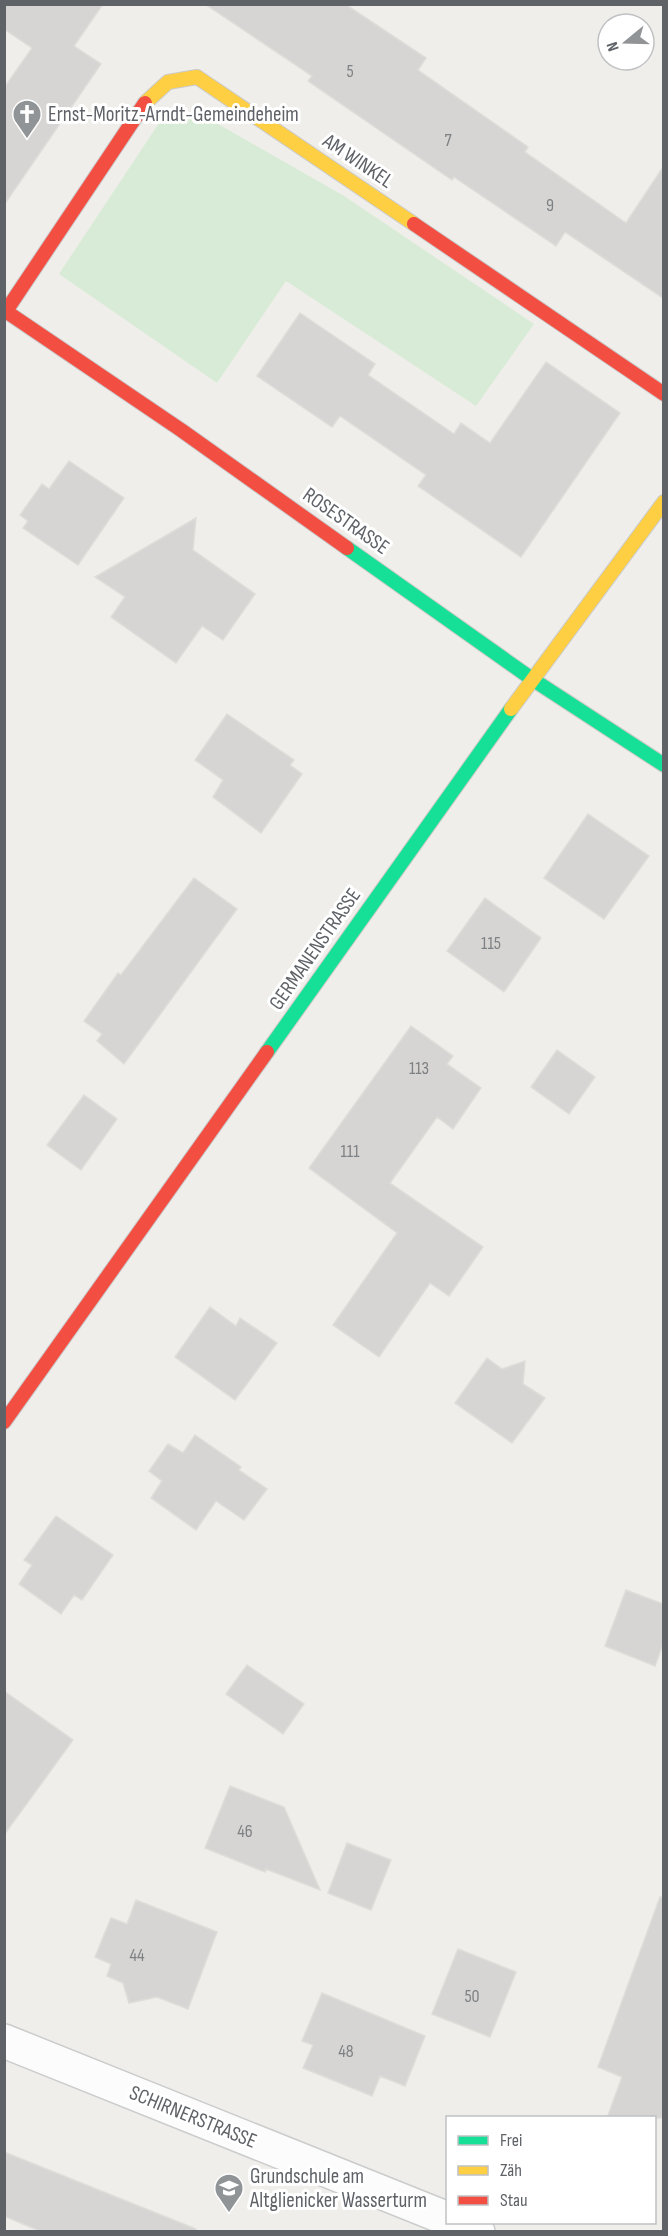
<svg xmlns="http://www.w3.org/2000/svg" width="668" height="2236" font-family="'Sofia Sans Condensed',sans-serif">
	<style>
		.green { fill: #d8ebd6 }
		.building { fill: #d6d5d3; stroke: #deddd9; stroke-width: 1.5 }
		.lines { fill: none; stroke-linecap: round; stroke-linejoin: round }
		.street-casing { stroke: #cbcccc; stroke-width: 36 }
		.fast-casing { stroke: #cacacb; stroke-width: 16 }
		.slow-casing { stroke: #cacacb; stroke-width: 16 }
		.jam-casing { stroke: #cacacb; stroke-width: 16 }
		.street { stroke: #fdfcfc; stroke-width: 33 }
		.fast { stroke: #16e098; stroke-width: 14 }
		.slow { stroke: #ffcf43; stroke-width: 14 }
		.jam { stroke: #f24e42; stroke-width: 14 }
		.labels { text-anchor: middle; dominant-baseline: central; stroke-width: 6; stroke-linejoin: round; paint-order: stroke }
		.number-label { font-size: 18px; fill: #7e8184 }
		.poi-label { font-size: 21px; fill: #5f6368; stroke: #fff; text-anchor: start }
		.street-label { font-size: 21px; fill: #5f6368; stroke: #fff }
	</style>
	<rect width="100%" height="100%" fill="#efeeea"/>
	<path class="green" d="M163 117 211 120 344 196 534 324 476 406 286 281 217 383 59 274Z"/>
	<path class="building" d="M4 4H103L74 46 101 64 4 205V88L32 48 4 29Z
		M205 4H345L426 58 418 70 528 147 525 152 626 223 663 167V298L565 232 556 246 454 177 452 180 308 81 312 76Z
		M300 313 375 364 368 375 454 434 461 423 490 443 546 362 620 413 521 557 418 486 426 475 340 416 332 427 257 376Z
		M69 461 124 498 78 565 23 528 28 521 20 515 42 484 49 489Z
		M196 518 193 550 255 594 223 640 202 626 176 663 111 617 125 597 95 577Z
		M227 714 294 760 290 765 302 774 261 833 213 797 223 780 195 760Z
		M588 814 649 856 604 919 544 878Z
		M194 878 237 909 124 1064 97 1041 102 1034 84 1021 118 973 121 975Z
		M485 898 541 938 504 992 447 951Z
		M411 1026 453 1056 447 1064 481 1088 453 1129 437 1117 390 1183 483 1247 449 1296 430 1283 379 1357 333 1325 397 1233 309 1168Z
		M557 1050 595 1077 569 1114 531 1087Z
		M84 1095 117 1119 81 1170 47 1145Z
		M210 1307 236 1326 240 1318 277 1343 235 1400 175 1357Z
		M487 1358 502 1369 525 1361 523 1384 545 1398 512 1443 455 1403Z
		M195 1435 241 1467 239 1470 267 1489 244 1520 216 1501 196 1530 151 1498 162 1481 149 1471 168 1444 183 1453Z
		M56 1516 113 1555 82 1600 74 1595 61 1614 19 1584 32 1565 24 1560Z
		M626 1590 663 1604V1644L655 1666 605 1646Z
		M247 1665 304 1704 283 1734 226 1694Z
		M4 1691 73 1740 4 1835Z
		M230 1786 284 1807 320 1890 266 1869 265 1872 205 1848Z
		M347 1843 391 1860 371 1910 328 1893Z
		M660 1897 663 1898V2118H607L622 2077 598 2067Z
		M136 1900 217 1932 188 2009 157 1997 129 2003 123 1983 107 1976 111 1964 95 1957 111 1918 127 1924Z
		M458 1949 516 1972 490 2037 432 2014Z
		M322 1993 425 2036 405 2086 380 2076 372 2096 303 2068 313 2045 302 2041Z
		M4 2152 196 2229 195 2232H42L4 2216Z"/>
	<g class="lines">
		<g class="street-casing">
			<path id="street" d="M4 2041 448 2219
				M456 2222 478 2232"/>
		</g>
		<g class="fast-casing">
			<path id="fast" d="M347 548 532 679 664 765
				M267 1052 511 709"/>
		</g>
		<g class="slow-casing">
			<path id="slow" d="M145 103 168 82 197 77 414 224
				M511 709 664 502"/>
		</g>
		<g class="jam-casing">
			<path id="jam" d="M414 224 664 394
				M4 310 181 430 347 548
				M6 311 145 103
				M4 1422 267 1052"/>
		</g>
		<use href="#street" class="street"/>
		<use href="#fast" class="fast"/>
		<use href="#slow" class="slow"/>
		<use href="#jam" class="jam"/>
	</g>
	<defs>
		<g id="church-pin" transform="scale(1.5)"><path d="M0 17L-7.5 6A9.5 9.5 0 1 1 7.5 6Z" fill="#919496" stroke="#fff"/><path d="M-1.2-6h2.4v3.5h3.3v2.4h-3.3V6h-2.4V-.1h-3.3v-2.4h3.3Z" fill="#fff"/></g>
		<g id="school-pin" transform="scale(1.5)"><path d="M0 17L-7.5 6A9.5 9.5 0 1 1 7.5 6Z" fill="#919496" stroke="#fff"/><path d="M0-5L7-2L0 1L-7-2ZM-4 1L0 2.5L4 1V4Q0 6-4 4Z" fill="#fff"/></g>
	</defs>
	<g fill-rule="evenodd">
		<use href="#church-pin" x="27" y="114"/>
		<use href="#school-pin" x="229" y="2188"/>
	</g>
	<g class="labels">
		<g class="number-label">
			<text x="350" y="71">5</text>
			<text x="448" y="140">7</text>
			<text x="550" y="205">9</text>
			<text x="491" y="943">115</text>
			<text x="419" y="1068">113</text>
			<text x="350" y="1151">111</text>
			<text x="245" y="1831">46</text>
			<text x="137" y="1955">44</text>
			<text x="472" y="1996">50</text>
			<text x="346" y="2051">48</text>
		</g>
		<g class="poi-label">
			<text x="48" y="114">Ernst-Moritz-Arndt-Gemeindeheim</text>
			<text x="250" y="2176">Grundschule am<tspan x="250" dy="24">Altglienicker Wasserturm</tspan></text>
		</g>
		<g class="street-label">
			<text transform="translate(358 161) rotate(34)">AM WINKEL</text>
			<text transform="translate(346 521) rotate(35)">ROSESTRASSE</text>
			<text transform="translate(315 949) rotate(-55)">GERMANENSTRASSE</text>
			<text transform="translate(193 2117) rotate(22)">SCHIRNERSTRASSE</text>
		</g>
	</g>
	<rect width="668" height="2236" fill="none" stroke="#5f6368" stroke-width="12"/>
	<rect x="446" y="2116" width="210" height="108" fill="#ffffff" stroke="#bfc1c3" stroke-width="1.5"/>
	<rect x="458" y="2136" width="30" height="9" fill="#16e098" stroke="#bfc1c3" stroke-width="1.5"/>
	<text x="500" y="2146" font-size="18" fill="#5f6368">Frei</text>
	<rect x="458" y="2166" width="30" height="9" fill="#ffcf43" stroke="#bfc1c3" stroke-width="1.5"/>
	<text x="500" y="2176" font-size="18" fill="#5f6368">Zäh</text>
	<rect x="458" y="2196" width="30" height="9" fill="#f24e42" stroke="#bfc1c3" stroke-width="1.5"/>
	<text x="500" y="2206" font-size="18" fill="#5f6368">Stau</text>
	<g transform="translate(626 42) rotate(251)"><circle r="28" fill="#ffffff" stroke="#bfc1c3" stroke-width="1.5"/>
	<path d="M0-4.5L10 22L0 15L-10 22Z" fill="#919496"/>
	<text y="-9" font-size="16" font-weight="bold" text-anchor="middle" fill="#5f6368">N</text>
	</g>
</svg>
